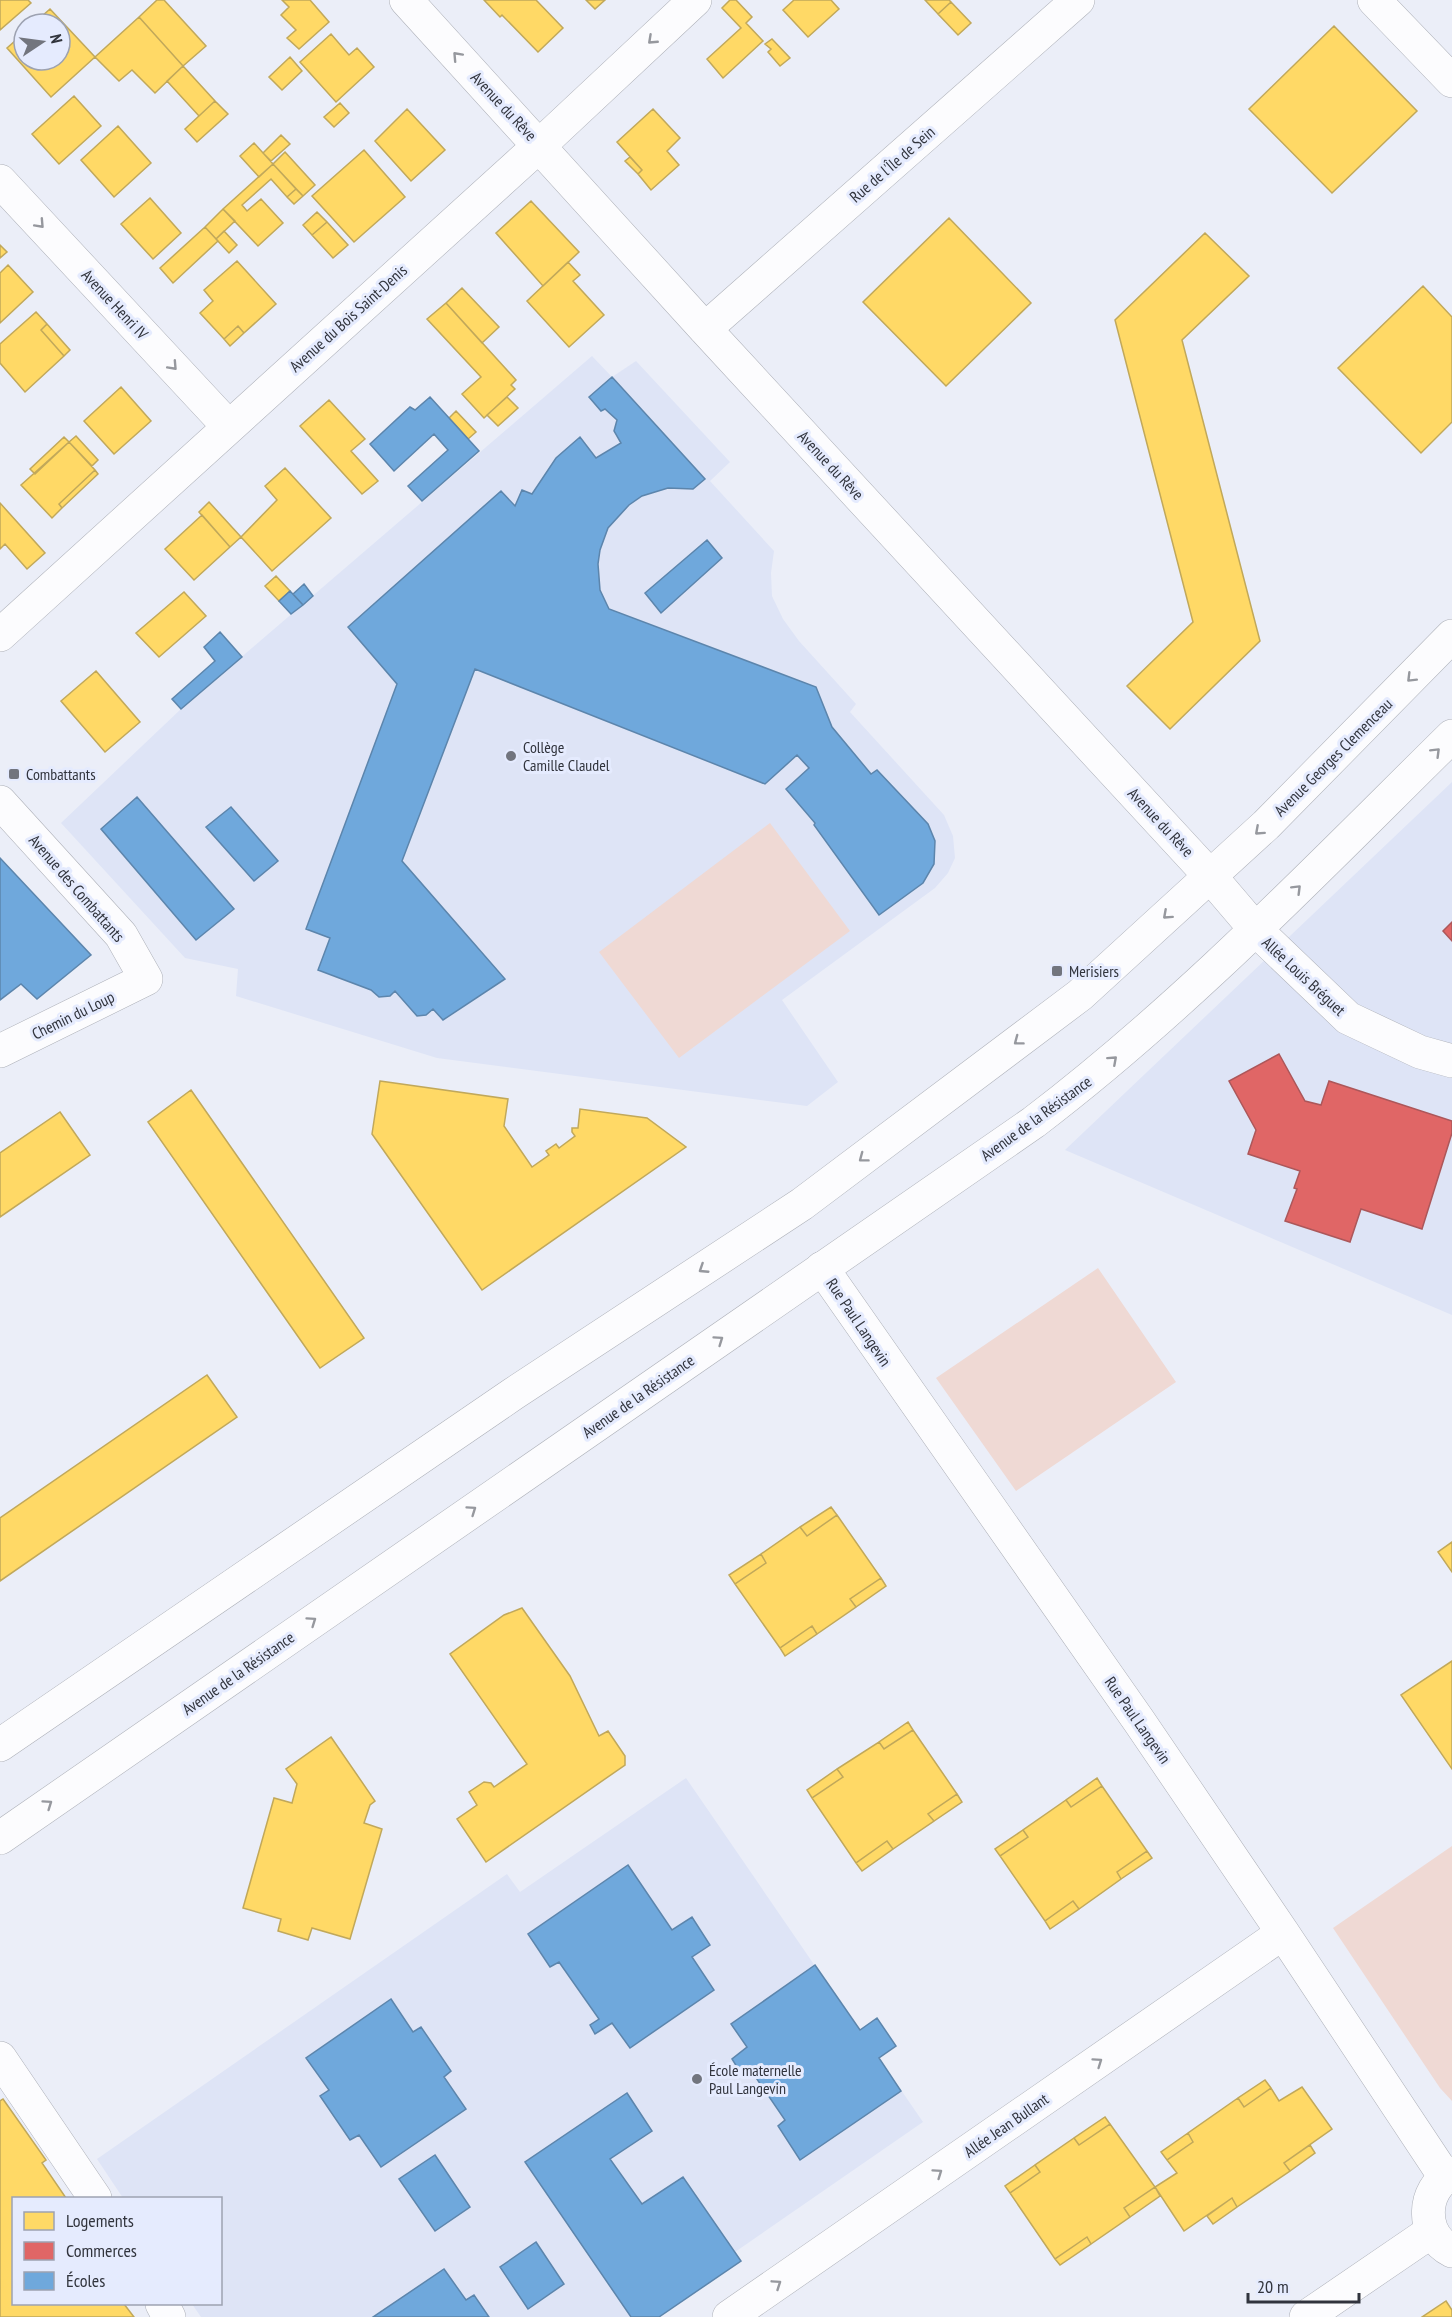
<svg xmlns="http://www.w3.org/2000/svg" width="1452" height="2317" font-family="'PT Sans Narrow',sans-serif">
	<style>
		.built { fill: #dee4f6 }
		.green { fill: #efd9d4 }
		.homes { fill: #ffd966; stroke: #c1a85a; stroke-width: 1.5 }
		.shops { fill: #e06666; stroke: #ac575a; stroke-width: 1.5 }
		.schools { fill: #6fa8dc; stroke: #5c85ac; stroke-width: 1.5 }
		.lines { fill: none; stroke-linecap: round; stroke-linejoin: round }
		.minor-casing { stroke: #adb0b8; stroke-width: 34 }
		.major-casing { stroke: #adb0b8; stroke-width: 34 }
		.minor { stroke: #fcfcfe; stroke-width: 33 }
		.major { stroke: #fcfcfe; stroke-width: 33 }
		.oneway { stroke: #96989e }
		.poi-dot { fill: #72757e; stroke: #e5ebfe; stroke-width: 2 }
		.labels { text-anchor: middle; dominant-baseline: central; stroke-width: 6; stroke-linejoin: round; paint-order: stroke }
		.street-label { font-size: 16px; fill: #31343d; stroke: #e5ebfe }
		.poi-label { font-size: 16px; fill: #31343d; stroke: #e5ebfe; text-anchor: start }
	</style>
	<rect width="100%" height="100%" fill="#ebeef8"/>
	<path class="built" d="M592 356 612 377 636 361 730 462 710 481 774 551 771 573 772 596 783 619 799 641 856 704 850 712 944 815 953 836 955 858 948 873 935 888 782 1000 838 1082 807 1106 437 1058 236 996 238 969 185 958 61 823 181 709Z
		M1452 782V1315L1065 1150Z
		M686 1778 859 2030 877 2018 896 2046 879 2058 923 2122 735 2252 741 2261 659 2317H201L192 2304H220V2198H123L97 2159 507 1874 520 1892Z"/>
	<path class="green" d="M770 823 850 931 679 1058 599 952Z
		M1098 1268 1176 1382 1016 1491 936 1378Z
		M1452 1846V2101L1440 2088 1333 1928Z"/>
	<path class="homes" d="M0 0H28L31 3 0 30Z
		M157 0H164L206 46 183 66 139 17Z
		M282 0H310L329 22 299 49 287 38 296 30 281 15 289 7Z
		M484 0H536L563 28 538 52 502 15 500 17Z
		M586 0H605L595 9Z
		M730 0H736L752 17 746 23 763 41 723 78 707 59 741 28 722 8Z
		M794 0H831L839 9 808 37 783 10Z
		M925 0H949L951 2 938 14Z
		M951 2 971 23 958 35 938 14Z
		M50 9 95 57 51 97 7 48 24 33V60H60V24H33Z
		M139 17 183 66 155 93 132 70 119 81 95 57Z
		M1334 26 1417 111 1332 193 1249 109Z
		M331 34 349 55 357 48 374 67 336 102 300 62Z
		M772 39 790 58 780 66 768 52 771 49 765 44Z
		M290 57 302 71 282 90 269 77Z
		M183 66 215 101 199 116 167 81Z
		M74 96 101 126 59 164 32 134Z
		M215 101 228 114 197 142 185 129Z
		M340 103 349 113 334 127 324 117Z
		M407 109 445 150 411 181 375 141Z
		M653 109 680 138 667 151 679 165 651 190 638 174 642 170 617 142Z
		M118 126 151 163 114 197 81 160Z
		M281 135 290 144 271 161 263 153Z
		M254 143 273 164 259 177 240 156Z
		M364 150 405 197 354 242 312 196Z
		M285 152 315 185 303 196 273 164Z
		M630 157 642 170 638 174 625 161Z
		M273 164 296 189 287 197 271 179 242 205 247 211 261 199 283 223 258 246 223 209Z
		M296 189 303 196 294 204 287 197Z
		M150 198 181 233 153 259 121 224Z
		M531 201 579 252 543 286 496 233Z
		M223 209 235 221 216 239 205 227Z
		M317 212 327 222 312 235 303 225Z
		M949 218 1031 303 946 386 863 302Z
		M327 222 348 245 333 258 312 235Z
		M205 227 218 241 173 283 160 268Z
		M224 231 237 245 229 253 216 239Z
		M1205 233 1249 276 1182 340 1260 641 1170 729 1127 686 1193 622 1115 320Z
		M0 245 7 252 0 258Z
		M237 261 276 304 244 333 238 326 224 339 200 313 213 301 204 290Z
		M568 262 580 275 573 281 604 315 569 347 527 301Z
		M8 265 33 292 0 323V273Z
		M1423 286 1452 317V422L1421 453 1338 368Z
		M462 288 499 327 482 343 446 303Z
		M446 303 516 380 511 385 515 389 484 418 462 394 481 377 427 319Z
		M36 312 47 324 41 330 64 356 25 392 0 363V344Z
		M47 324 70 350 64 356 41 330Z
		M238 326 244 333 230 346 224 339Z
		M121 387 151 421 114 454 84 421Z
		M507 397 518 408 498 426 487 415Z
		M329 400 365 439 351 451 378 481 362 494 300 426Z
		M456 411 476 432 468 439 449 418Z
		M76 436 98 460 92 466 69 442Z
		M64 437 69 442 35 474 30 469Z
		M69 442 95 470 59 504 62 508 52 518 21 485Z
		M285 468 331 518 272 571 241 537 277 500 265 486Z
		M95 470 98 474 62 508 59 504Z
		M209 502 241 537 230 547 199 512Z
		M0 503 45 553 27 569 5 544 0 549Z
		M202 515 230 547 194 580 165 549Z
		M276 576 290 591 279 601 265 586Z
		M184 592 206 616 159 657 136 633Z
		M96 671 140 722 105 752 61 701Z
		M380 1081 508 1099 504 1126 532 1167 549 1155 546 1151 556 1144 559 1148 575 1136 572 1132V1128H578L580 1109 647 1118 686 1147 482 1290 372 1134Z
		M191 1090 364 1338 320 1368 148 1122Z
		M60 1112 90 1155 0 1217V1153Z
		M207 1375 237 1417 0 1581V1518Z
		M831 1507 837 1515 807 1536 800 1527Z
		M837 1515 881 1578 850 1599 856 1607 817 1634 812 1626 780 1648 735 1584 766 1563 761 1554 800 1527 807 1536Z
		M1452 1542V1572L1438 1552Z
		M761 1554 766 1563 735 1584 729 1575Z
		M881 1578 886 1586 856 1607 850 1599Z
		M522 1608 570 1676 599 1736 608 1731 625 1756V1765L486 1862 457 1819 477 1805 469 1792 484 1782 491 1783 494 1787 527 1764 450 1654 504 1615Z
		M812 1626 817 1634 785 1656 780 1648Z
		M1452 1661V1769L1401 1695Z
		M908 1722 913 1730 884 1749 879 1742Z
		M913 1730 957 1794 928 1814 934 1821 893 1849 887 1841 856 1863 812 1798 843 1777 837 1769 879 1742 884 1749Z
		M331 1737 375 1801 370 1805 364 1823 382 1829 350 1939 312 1928 308 1940 278 1931 281 1919 243 1908 274 1798 292 1803 297 1784 286 1769Z
		M837 1769 843 1777 812 1798 807 1790Z
		M1097 1778 1102 1786 1071 1807 1066 1800Z
		M1102 1786 1147 1851 1117 1872 1121 1879 1079 1909 1073 1901 1045 1921 1000 1856 1028 1837 1023 1830 1066 1800 1071 1807Z
		M957 1794 962 1802 934 1821 928 1814Z
		M1023 1830 1028 1837 1000 1856 995 1849Z
		M887 1841 893 1849 862 1871 856 1863Z
		M1147 1851 1152 1858 1121 1879 1117 1872Z
		M1073 1901 1079 1909 1050 1929 1045 1921Z
		M1265 2080 1271 2088 1244 2107 1238 2098Z
		M1302 2087 1332 2129 1284 2163 1290 2171 1237 2207 1232 2198 1184 2231 1155 2187 1177 2173 1167 2160 1193 2142 1188 2133 1238 2098 1244 2107 1271 2088 1279 2101Z
		M3 2099 46 2160 42 2163 66 2198H14V2304H124L134 2317H0V2101Z
		M1105 2117 1110 2124 1079 2145 1074 2138Z
		M1110 2124 1155 2187 1124 2208 1130 2217 1091 2244 1087 2237 1055 2259 1010 2193 1040 2172 1035 2165 1074 2138 1079 2145Z
		M1188 2133 1193 2142 1167 2160 1161 2152Z
		M1310 2145 1315 2153 1290 2171 1284 2163Z
		M1035 2165 1040 2172 1010 2193 1005 2186Z
		M1155 2187 1160 2196 1130 2217 1124 2208Z
		M1232 2198 1237 2207 1213 2224 1207 2216Z
		M1087 2237 1091 2244 1060 2265 1055 2259Z
		M1446 2301 1452 2310V2317H1422Z"/>
	<path class="shops" d="M1452 922V941L1443 931Z
		M1279 1054 1305 1101 1321 1105 1329 1081 1452 1121V1133L1422 1229 1361 1209 1350 1242 1285 1221 1297 1189 1294 1188 1300 1171 1248 1154 1256 1130 1229 1081Z"/>
	<path class="schools" d="M612 377 705 479 693 489 668 488 642 496 629 505 608 528 600 550 598 564 600 590 609 609 816 687 832 727 871 774 877 770 928 824 935 841 934 864 923 883 879 915 814 825 815 823 786 789 809 768 797 755 765 784 475 669 402 861 505 979 443 1020 433 1009 426 1015 417 1016 395 991 390 996 379 997 371 990 318 970 330 938 306 929 397 684 348 627 501 491 515 506 522 490 532 494 556 458 580 437 596 458 621 443 614 431 617 420 605 409 601 411 589 397Z
		M430 397 479 451 422 501 408 486 448 450 434 434 394 471 370 444 410 407 415 410Z
		M707 540 722 558 661 613 645 593Z
		M304 584 313 596 303 605 293 594Z
		M290 591 303 605 291 614 279 601Z
		M220 632 242 657 181 709 172 699 215 661 204 647Z
		M137 797 234 909 196 940 101 829Z
		M231 807 278 861 254 881 206 827Z
		M0 858 91 955 37 999 21 984 0 1000Z
		M628 1865 672 1930 692 1917 710 1945 692 1957 714 1990 630 2048 612 2023 595 2034 590 2025 599 2019 559 1962 550 1967 528 1934Z
		M815 1965 860 2030 877 2018 896 2046 879 2058 901 2091 800 2160 778 2126 785 2120 748 2066 740 2072 732 2059 747 2047 731 2024Z
		M391 1999 413 2032 421 2027 451 2071 444 2077 466 2109 381 2167 359 2135 350 2140 320 2096 329 2090 306 2058Z
		M627 2093 652 2131 610 2159 642 2204 683 2177 741 2261 659 2317H631L525 2162Z
		M435 2155 470 2207 435 2231 399 2179Z
		M536 2242 564 2284 528 2309 500 2267Z
		M444 2269 466 2300 474 2295 489 2317H373Z"/>
	<g class="lines">
		<g class="minor-casing">
			<path id="minor" d="M406 0 705 329 1210 876 1256 930 1348 1018 1420 1052 1452 1061
				M1374 0 1452 81
				M0 181 229 427
				M705 329 1078 0
				M0 635 540 145 695 0
				M0 802 121 935 146 979 0 1051
				M822 1268 1139 1721 1283 1933 1445 2177
				M0 2058 95 2198
				M1452 2173C1421 2190 1420 2235 1452 2251
				M162 2304 169 2317
				M729 2317 1283 1933
				M1306 2317 1432 2231"/>
		</g>
		<g class="major-casing">
			<path id="major" d="M0 1745 513 1394 802 1204 1080 995 1266 825 1452 636
				M0 1838 1034 1122C1185 1007 1317 869 1452 736"/>
		</g>
		<use href="#minor" class="minor"/>
		<use href="#major" class="major"/>
	</g>
	<defs><path id="oneway-chevron" d="M-2-3.5L2.5 0L-2 3.5" fill="none" stroke-width="1.6" stroke-linecap="round" stroke-linejoin="round" transform="scale(1.5)"/></defs>
	<g class="oneway">
		<use href="#oneway-chevron" transform="translate(652 40) rotate(137)"/>
		<use href="#oneway-chevron" transform="translate(457 56) rotate(-133)"/>
		<use href="#oneway-chevron" transform="translate(40 224) rotate(47)"/>
		<use href="#oneway-chevron" transform="translate(173 366) rotate(47)"/>
		<use href="#oneway-chevron" transform="translate(1411 678) rotate(135)"/>
		<use href="#oneway-chevron" transform="translate(1436 752) rotate(-45)"/>
		<use href="#oneway-chevron" transform="translate(1259 831) rotate(138)"/>
		<use href="#oneway-chevron" transform="translate(1297 889) rotate(-45)"/>
		<use href="#oneway-chevron" transform="translate(1167 915) rotate(138)"/>
		<use href="#oneway-chevron" transform="translate(1018 1041) rotate(143)"/>
		<use href="#oneway-chevron" transform="translate(1113 1060) rotate(-42)"/>
		<use href="#oneway-chevron" transform="translate(863 1158) rotate(143)"/>
		<use href="#oneway-chevron" transform="translate(703 1269) rotate(147)"/>
		<use href="#oneway-chevron" transform="translate(719 1340) rotate(-35)"/>
		<use href="#oneway-chevron" transform="translate(472 1510) rotate(-35)"/>
		<use href="#oneway-chevron" transform="translate(312 1621) rotate(-35)"/>
		<use href="#oneway-chevron" transform="translate(48 1804) rotate(-35)"/>
		<use href="#oneway-chevron" transform="translate(1098 2062) rotate(-35)"/>
		<use href="#oneway-chevron" transform="translate(938 2173) rotate(-35)"/>
		<use href="#oneway-chevron" transform="translate(777 2284) rotate(-34)"/>
	</g>
	<g class="poi-dot">
		<circle cx="511" cy="756" r="6"/>
		<rect x="8" y="768" width="12" height="12" rx="3"/>
		<rect x="1051" y="965" width="12" height="12" rx="3"/>
		<circle cx="697" cy="2079" r="6"/>
	</g>
	<g class="labels">
		<g class="street-label">
			<text transform="translate(504 106) rotate(47)">Avenue du Rêve</text>
			<text transform="translate(892 164) rotate(-41)">Rue de l'Île de Sein</text>
			<text transform="translate(115 304) rotate(47)">Avenue Henri IV</text>
			<text transform="translate(348 318) rotate(-42)">Avenue du Bois Saint-Denis</text>
			<text transform="translate(831 465) rotate(47)">Avenue du Rêve</text>
			<text transform="translate(1333 757) rotate(-45)">Avenue Georges Clemenceau</text>
			<text transform="translate(1161 822) rotate(47)">Avenue du Rêve</text>
			<text transform="translate(77 888) rotate(49)">Avenue des Combattants</text>
			<text transform="translate(1304 976) rotate(43)">Allée Louis Bréguet</text>
			<text transform="translate(73 1015) rotate(-26)">Chemin du Loup</text>
			<text transform="translate(1036 1118) rotate(-36)">Avenue de la Résistance</text>
			<text transform="translate(859 1322) rotate(56)">Rue Paul Langevin</text>
			<text transform="translate(638 1396) rotate(-35)">Avenue de la Résistance</text>
			<text transform="translate(238 1673) rotate(-35)">Avenue de la Résistance</text>
			<text transform="translate(1138 1720) rotate(55)">Rue Paul Langevin</text>
			<text transform="translate(1006 2125) rotate(-35)">Allée Jean Bullant</text>
		</g>
		<g class="poi-label">
			<text x="523" y="747">Collège<tspan x="523" dy="18">Camille Claudel</tspan></text>
			<text x="26" y="774">Combattants</text>
			<text x="1069" y="971">Merisiers</text>
			<text x="709" y="2070">École maternelle<tspan x="709" dy="18">Paul Langevin</tspan></text>
		</g>
	</g>
	<rect x="12" y="2197" width="210" height="108" fill="#e5ebfe" stroke="#9da2b1" stroke-width="1.5"/>
	<rect x="24" y="2212" width="30" height="18" fill="#ffd966" stroke="#9da2b1" stroke-width="1.5"/>
	<text x="66" y="2227" font-size="18" fill="#31343d">Logements</text>
	<rect x="24" y="2242" width="30" height="18" fill="#e06666" stroke="#9da2b1" stroke-width="1.5"/>
	<text x="66" y="2257" font-size="18" fill="#31343d">Commerces</text>
	<rect x="24" y="2272" width="30" height="18" fill="#6fa8dc" stroke="#9da2b1" stroke-width="1.5"/>
	<text x="66" y="2287" font-size="18" fill="#31343d">Écoles</text>
	<g transform="translate(42 42) rotate(77)"><circle r="28" fill="#e5ebfe" stroke="#9da2b1" stroke-width="1.5"/>
	<path d="M0-4.5L10 22L0 15L-10 22Z" fill="#72757e"/>
	<text y="-9" font-size="16" font-weight="bold" text-anchor="middle" fill="#31343d">N</text>
	</g>
	<path d="M1248 2293v9h111v-9" fill="none" stroke="#31343d" stroke-width="3"/>
	<text x="1257" y="2293" font-size="18" fill="#31343d" stroke="#e5ebfe" stroke-width="4.5" paint-order="stroke">20 m</text>
</svg>
